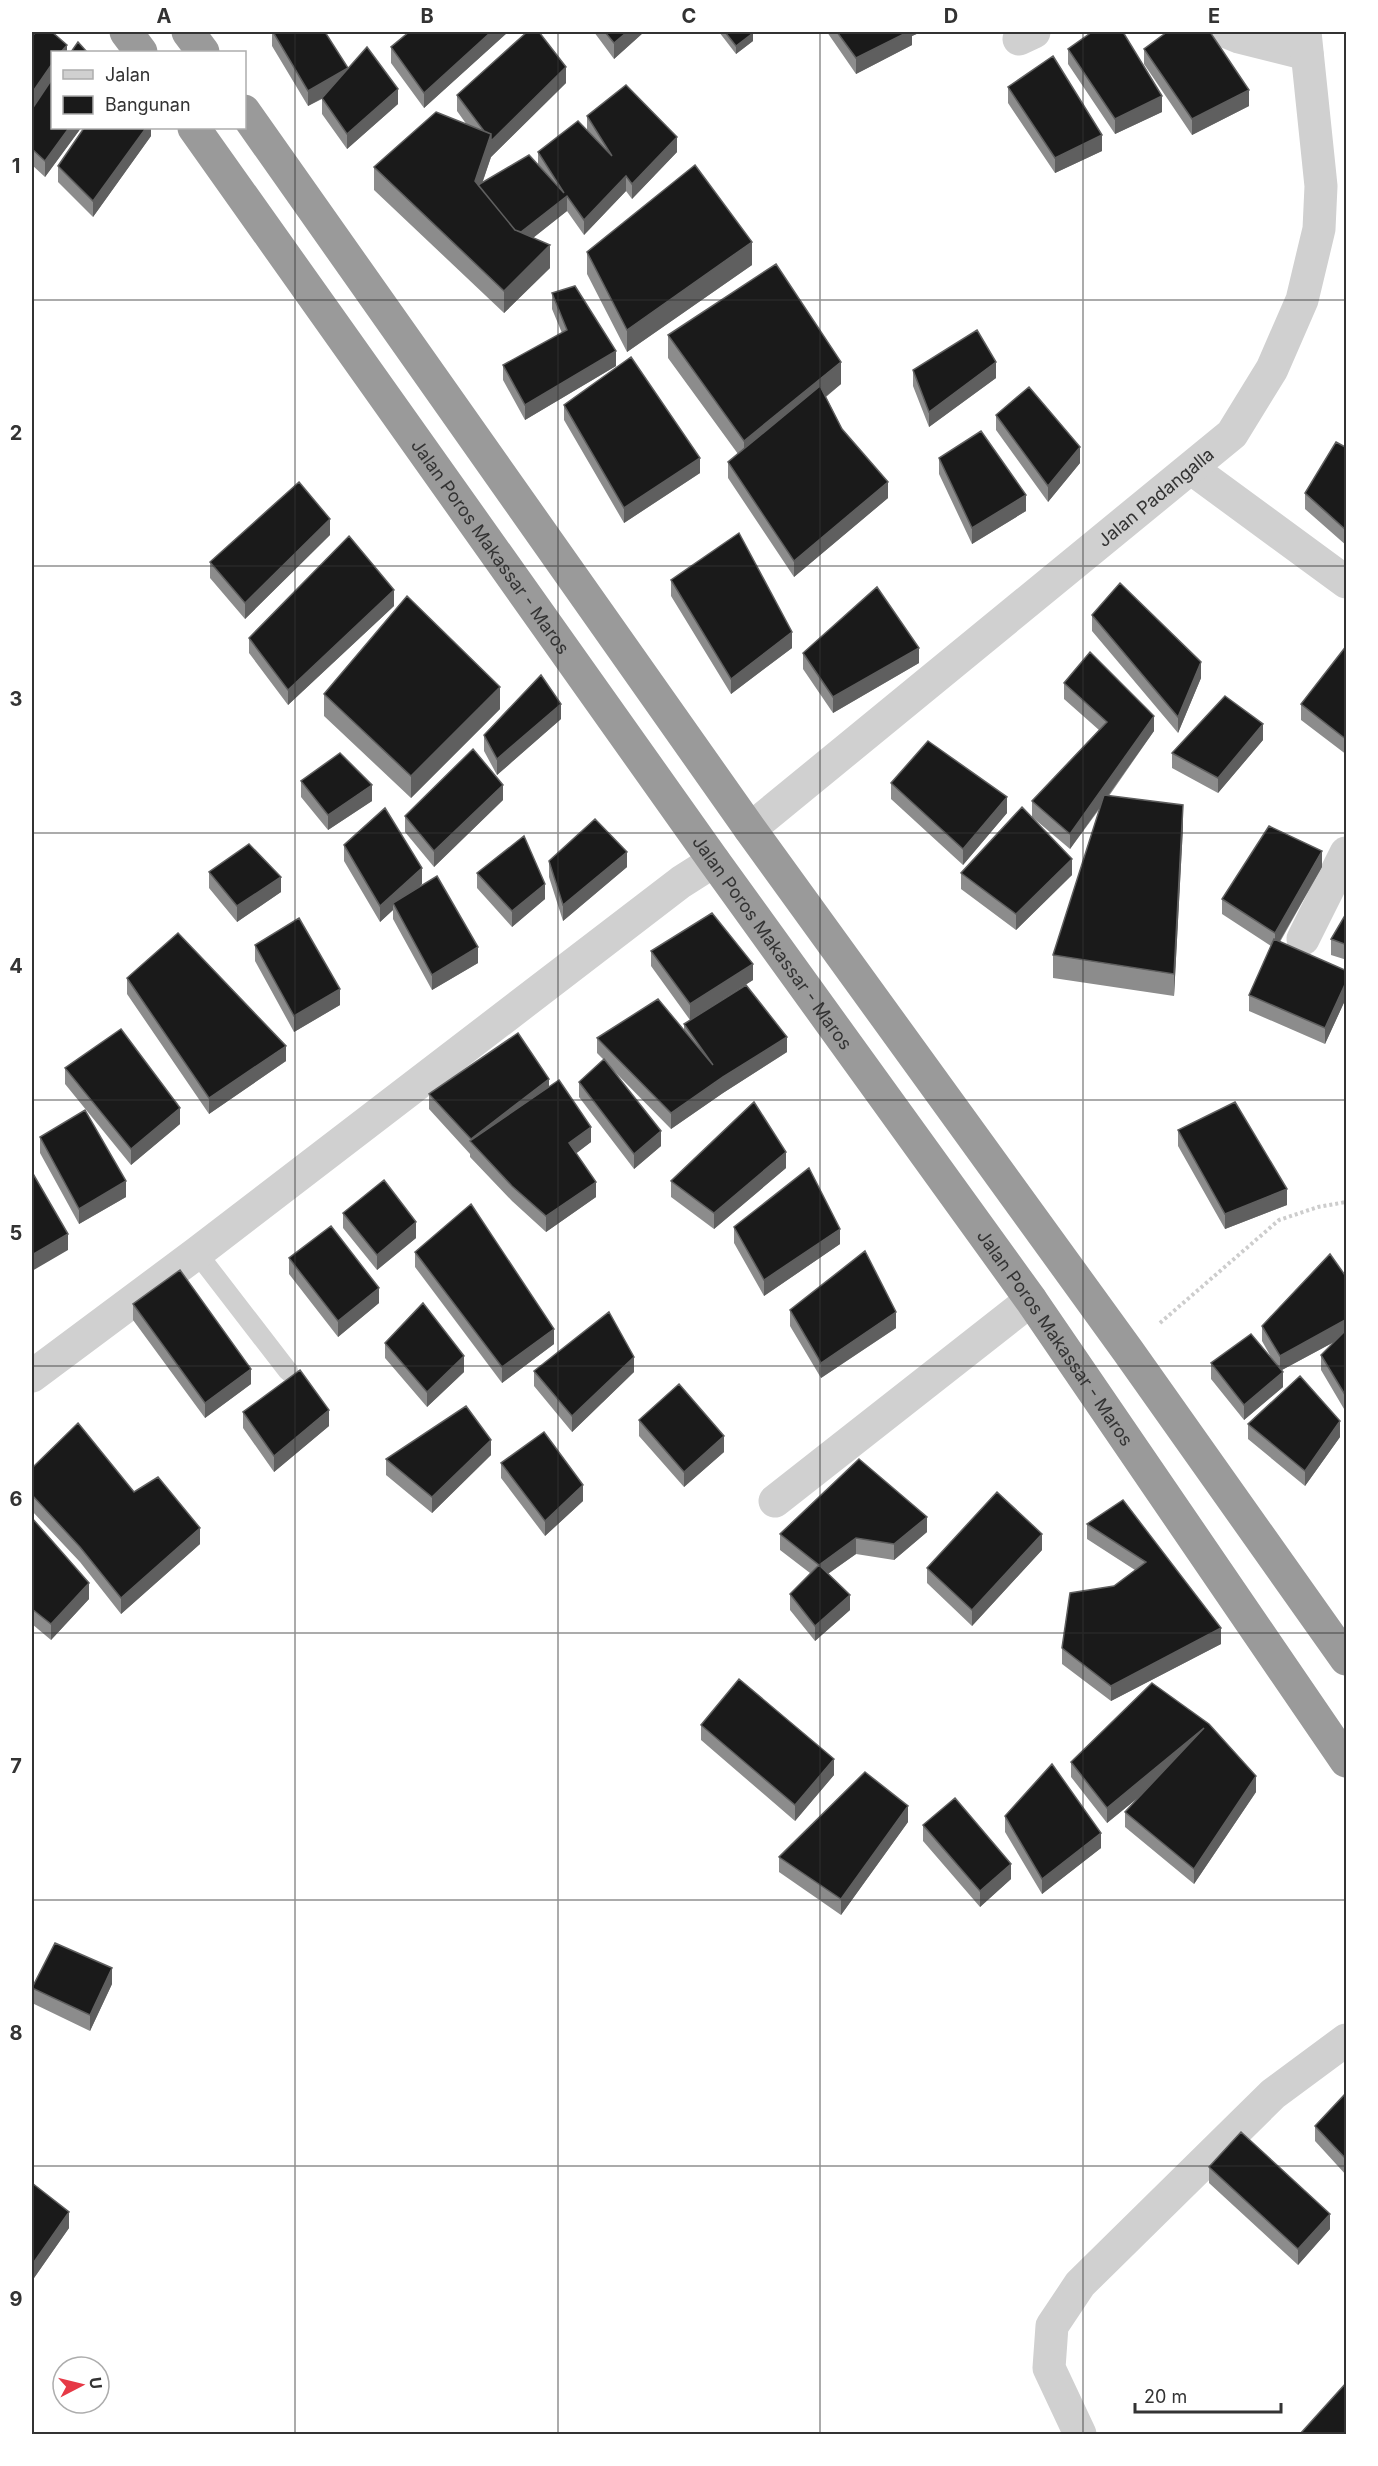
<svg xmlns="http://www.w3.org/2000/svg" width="1378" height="2466" font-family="Inter,sans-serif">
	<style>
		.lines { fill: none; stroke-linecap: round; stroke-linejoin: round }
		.path { stroke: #cdcdcd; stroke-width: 4; stroke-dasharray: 3 3; stroke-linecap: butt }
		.lane { stroke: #d0d0d0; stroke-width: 20 }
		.street { stroke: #d0d0d0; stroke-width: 33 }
		.highway { stroke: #9a9a9a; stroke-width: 33 }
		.wall { fill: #8c8c8c }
		.shaded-wall { fill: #5f5f5f }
		.building { fill: #1a1a1a; stroke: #5f5f5f; stroke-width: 1.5 }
		.grid { fill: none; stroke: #333; stroke-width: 1.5; stroke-opacity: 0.55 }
		.labels { text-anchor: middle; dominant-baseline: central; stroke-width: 6; stroke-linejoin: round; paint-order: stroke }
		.street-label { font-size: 18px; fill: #333; stroke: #fff }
		.neatline { fill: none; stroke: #333; stroke-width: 2 }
		.grid-label { font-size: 20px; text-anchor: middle; font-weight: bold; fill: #333 }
	</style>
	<rect width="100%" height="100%" fill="#fff"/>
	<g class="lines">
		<path class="path" d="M1160 1323 1279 1220 1318 1207 1346 1202"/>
		<path class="lane" d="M197 1253 288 1371"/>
		<g class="street">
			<path d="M1227 32 1239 37 1307 54"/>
			<path d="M1019 39 1034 32"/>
			<path d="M1192 469 1346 582"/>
			<path id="s1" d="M750 829 1232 434 1272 369 1302 300 1319 229 1321 186 1305 32"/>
			<path d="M1303 939 1346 853"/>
			<path d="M32 1376 197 1253 681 882 714 861"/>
			<path d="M775 1501 1031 1300"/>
			<path d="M1080 2434 1049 2368 1052 2326 1080 2284 1273 2094 1346 2040"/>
		</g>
		<g class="highway">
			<path d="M126 32 141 52"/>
			<path d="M188 32 203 52"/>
			<path d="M244 111 750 829 1128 1351 1346 1659"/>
			<path id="s2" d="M194 128 714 861 1031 1300 1346 1761"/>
		</g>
	</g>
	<path class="wall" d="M272 32H325L348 69 398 104 347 149 322 114V99L308 106 272 46Z
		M508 32 424 108 391 63V47Z
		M594 32H644L614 59Z
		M719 32H752L753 41 736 54Z
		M827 32H921L912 36V45L856 74Z
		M32 36 67 52 52 128H81L45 177 32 165V109L44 92 32 108Z
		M1068 49 1162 112 1115 134 1068 64Z
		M1144 49 1249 106 1192 135 1144 64Z
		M566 83 491 157 482 184 538 165V152L587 130V116L677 152 632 199 626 191 584 235 567 211 533 238 550 268 504 313 374 190V167L467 125 457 111V95Z
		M1008 87 1102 151 1055 173 1008 103Z
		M151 128V136L93 217 58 182V166Z
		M587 252 752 265 627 352 587 274Z
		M552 293 616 366 525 420 503 380V365L562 333 552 309Z
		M668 335 841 384 826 397 842 429 888 498 794 577 728 478V462L738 454 668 358Z
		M913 370 996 378 929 427 913 386Z
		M564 405 700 473 624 523 564 420Z
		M996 415 1080 463 1048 502 996 430Z
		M1347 448V546L1305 509V493Z
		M939 458 1026 511 972 544 939 474Z
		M330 535 245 619 210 578V562Z
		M671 580 792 648 731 694 671 596Z
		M394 606 288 705 249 653V638Z
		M1092 615 1201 678 1178 733 1092 631Z
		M1347 645V755L1301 720V704Z
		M803 653 919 663 833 713 803 669Z
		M1064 683 1154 731 1109 796 1183 827 1174 996 1053 978V955L1101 807 1070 849 1032 817V801L1099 730 1064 699Z
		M324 694 500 709 411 798 324 716Z
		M561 719 497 775 484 751V735Z
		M1263 740 1218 793 1172 768V753Z
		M301 781 372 801 328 830 301 797Z
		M891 783 1007 813 963 865 891 799Z
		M503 800 434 867 405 832V816Z
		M344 845 422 884 416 889 478 963 432 990 393 919V910L380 922 344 861Z
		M549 861 627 867 563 921 549 877Z
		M1322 867 1280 942 1347 971V996L1325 1044 1249 1011V995L1271 946 1222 914V899Z
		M209 872 281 892 237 922 209 888Z
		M477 873 545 899 512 927 477 888Z
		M961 873 1072 875 1016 930 961 889Z
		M1347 912V960L1331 955V939Z
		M255 945 340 1005 294 1032 255 961Z
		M651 951 753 980 690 1020 651 966Z
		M127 978 286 1061 209 1114 127 994Z
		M684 1024 787 1052 723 1093 671 1129 611 1068 661 1146 634 1169 579 1097V1082L604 1060 597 1053V1038L684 1030Z
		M65 1068 180 1124 131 1165 65 1084Z
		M549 1087 591 1142 576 1153 596 1197 546 1232 512 1201 470 1157V1154L429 1109V1094Z
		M1178 1130 1287 1205 1225 1229 1178 1146Z
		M40 1137 126 1197 79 1224 40 1153Z
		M786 1168 714 1229 671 1197V1181Z
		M343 1213 416 1238 377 1270 343 1228Z
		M734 1227 840 1244 764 1296 734 1243Z
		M415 1252 554 1344 502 1383 415 1267Z
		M289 1258 379 1303 338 1337 289 1274Z
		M1347 1278V1414L1321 1370V1355L1334 1342 1282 1370 1283 1387 1244 1420 1211 1379V1363L1272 1359 1262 1341V1326Z
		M133 1304 251 1384 205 1418 133 1320Z
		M790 1310 896 1328 821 1378 790 1326Z
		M385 1343 464 1372 427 1407 385 1358Z
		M534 1371 634 1372 572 1432 534 1386Z
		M243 1412 329 1426 274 1472 243 1428Z
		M639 1420 724 1452 684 1487 639 1436Z
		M1248 1424 1340 1437 1305 1486 1248 1439Z
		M491 1455 432 1513 386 1475V1459Z
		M501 1463 583 1501 545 1536 501 1478Z
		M32 1468 134 1492 200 1544 121 1614 80 1562 32 1511Z
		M1123 1500 1221 1644 1111 1701 1062 1664V1648L1114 1586 1135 1570 1087 1539V1524Z
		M32 1518 89 1599 51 1640 32 1624Z
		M927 1532 894 1560 856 1554 828 1574 850 1610 815 1641 790 1610V1594L810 1573 780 1550V1534Z
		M1042 1550 972 1626 927 1583V1568Z
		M701 1725 834 1775 795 1821 701 1740Z
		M1071 1762 1256 1792 1194 1884 1125 1827V1812L1140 1796 1107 1823 1071 1777Z
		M1005 1816 1101 1848 1042 1894 1005 1832Z
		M908 1822 841 1915 779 1872V1857Z
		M923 1825 1011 1879 980 1907 923 1841Z
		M112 1984 90 2031 32 2003V1986Z
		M1347 2092V2176L1315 2141V2126Z
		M1209 2167 1330 2229 1298 2265 1209 2183Z
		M32 2183 69 2228 34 2278 32 2276Z"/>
	<path class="shaded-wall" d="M491 32H508L424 108V93Z
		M627 32H644L614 59V43Z
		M908 32H921L912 36V45L856 74V58Z
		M753 33V41L736 54V46Z
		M67 45V52H61Z
		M52 64V80L32 108V93Z
		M566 67V83L491 157 479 192 475 181 491 134Z
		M348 68V84L308 106V91Z
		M398 89V104L347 149V134Z
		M1249 90V106L1192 135V119Z
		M1162 96V112L1115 134V119Z
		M69 128H81L45 177V161Z
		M146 128H151V136L93 217V201Z
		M1102 135V151L1055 173V158Z
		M677 137V152L632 199V184Z
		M626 176V191L584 235V220Z
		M567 196V211L515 252V237Z
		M752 242V265L627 352V330Z
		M550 245V268L504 313V291Z
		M616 351V366L525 420V405Z
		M841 362V384L744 463V441Z
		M996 362V378L929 427V412Z
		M1080 447V463L1048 502V486Z
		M700 458V473L624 523V508Z
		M888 482V498L794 577V561Z
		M1026 495V511L972 544V528Z
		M330 519V535L245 619V603Z
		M394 590V606L288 705V690Z
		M792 632V648L731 694V679Z
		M919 648V663L833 713V697Z
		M1201 662V678L1178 733V717Z
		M500 687V709L411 798V776Z
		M561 704V719L497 775V759Z
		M1154 716V731L1070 849V834Z
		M1263 724V740L1218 793V778Z
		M372 785V801L328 830V815Z
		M503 785V800L434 867V851Z
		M1007 797V813L963 865V849Z
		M1183 805V827L1174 996V974Z
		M1322 851V867L1275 949V933Z
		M627 852V867L563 921V905Z
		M1072 859V875L1016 930V914Z
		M422 868V884L396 908 393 903V910L380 922V906Z
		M281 877V892L237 922V906Z
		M545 884V899L512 927V911Z
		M478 947V963L432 990V975Z
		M753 964V980L690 1020V1004Z
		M1347 980V996L1325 1044V1028Z
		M340 989V1005L294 1032V1016Z
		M787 1037V1052L723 1093 671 1129V1113L723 1077Z
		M286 1046V1061L209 1114V1098Z
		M549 1079V1095L471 1142V1139Z
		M180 1108V1124L131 1165V1149Z
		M591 1127V1142L569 1159V1143Z
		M661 1131V1146L634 1169V1154Z
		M786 1152V1168L714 1229V1213Z
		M126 1181V1197L79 1224V1209Z
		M596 1182V1197L546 1232V1216Z
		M1287 1189V1205L1225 1229V1214Z
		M416 1222V1238L377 1270V1255Z
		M840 1229V1244L764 1296V1280Z
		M68 1234V1250L32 1271V1255Z
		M379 1288V1303L338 1337V1321Z
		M896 1312V1328L821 1378V1363Z
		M1347 1319V1335L1280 1371V1356Z
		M554 1329V1344L502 1383V1367Z
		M464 1356V1372L427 1407V1392Z
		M634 1357V1372L572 1432V1416Z
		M251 1369V1384L205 1418V1403Z
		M1283 1372V1387L1244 1420V1405Z
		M329 1410V1426L274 1472V1456Z
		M1340 1421V1437L1305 1486V1471Z
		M724 1436V1452L684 1487V1472Z
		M491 1440V1455L432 1513V1497Z
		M583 1485V1501L545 1536V1521Z
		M927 1517V1532L894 1560V1544Z
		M200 1528V1544L121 1614V1598Z
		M1042 1534V1550L972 1626V1610Z
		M856 1538V1554L819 1580V1565Z
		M89 1583V1599L51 1640V1624Z
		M850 1595V1610L815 1641V1626Z
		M1221 1628V1644L1111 1701V1686Z
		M1204 1728V1744L1107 1823V1808Z
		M834 1759V1775L795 1821V1805Z
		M1256 1776V1792L1194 1884V1869Z
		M908 1806V1822L841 1915V1899Z
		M1101 1833V1848L1042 1894V1879Z
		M1011 1864V1879L980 1907V1891Z
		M112 1968V1984L90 2031V2015Z
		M69 2212V2228L34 2278V2262Z
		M1330 2214V2229L1298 2265V2249Z"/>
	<path class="building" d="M36 32H52L67 45 61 52H52V64L32 93V36Z
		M273 32H325L348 68 308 91Z
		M409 32H491L424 93 391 47Z
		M527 32H539L566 67 491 141V134L484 131 457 95Z
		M605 32H627L614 43Z
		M725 32H752L753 33 736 46Z
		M837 32H908L856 58Z
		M1092 32H1123L1162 96 1115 119 1068 49Z
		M1167 32H1210L1249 90 1192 119 1144 49Z
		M78 42 87 52H71Z
		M367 47 398 89 347 134 322 98Z
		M1053 56 1102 135 1055 158 1008 87Z
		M52 79V128H69L45 161 32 149V109Z
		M626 85 677 137 632 184 626 176 584 220 567 196 521 232 515 230 478 185 529 155 564 193 538 152 578 121 612 156 587 116Z
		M436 112 491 134 475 181 515 230 550 245 504 291 374 167Z
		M84 128H146L93 201 58 166Z
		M695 165 752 242 627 330 587 252Z
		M776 264 841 362 744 441 668 335Z
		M575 286 616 351 525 405 503 365 567 330 552 293Z
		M977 330 996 362 929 412 913 370Z
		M631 357 700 458 624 508 564 405Z
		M820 386 842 429 888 482 794 561 728 462Z
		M1029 387 1080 447 1048 486 996 415Z
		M981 431 1026 495 972 528 939 458Z
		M1336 442 1347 448V531L1305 493Z
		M299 482 330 519 245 603 210 562Z
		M739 533 792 632 731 679 671 580Z
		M349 536 394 590 288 690 249 638Z
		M1120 583 1201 662 1178 717 1092 615Z
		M877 587 919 648 833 697 803 653Z
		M407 596 500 687 411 776 324 694Z
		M1347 645V740L1301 704Z
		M1090 652 1154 716 1070 834 1032 801 1107 722 1064 683Z
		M541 675 561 704 497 759 484 735Z
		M1225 696 1263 724 1218 778 1172 753Z
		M928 741 1007 797 963 849 891 783Z
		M473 749 503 785 434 851 405 816Z
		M340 753 372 785 328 815 301 781Z
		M1104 795 1183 805 1174 974 1053 955Z
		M1022 807 1072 859 1016 914 961 873Z
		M385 808 422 868 380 906 344 845Z
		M595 819 627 852 563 905 549 861Z
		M1269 826 1322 851 1275 933 1222 899Z
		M524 836 545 884 512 911 477 873Z
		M249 844 281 877 237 906 209 872Z
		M437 876 478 947 432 975 393 903Z
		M1347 912V945L1331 939Z
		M712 913 753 964 690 1004 651 951Z
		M299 918 340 989 294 1016 255 945Z
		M178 933 286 1046 209 1098 127 978Z
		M1274 939 1347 971V980L1325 1028 1249 995Z
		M746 985 787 1037 723 1077 671 1113 597 1038 658 999 713 1065 684 1024Z
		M121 1029 180 1108 131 1149 65 1068Z
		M518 1033 549 1079 471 1139 429 1094Z
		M604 1059 661 1131 634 1154 579 1082Z
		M559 1080 591 1127 569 1143 596 1182 546 1216 512 1186 470 1141Z
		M754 1102 786 1152 714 1213 671 1181Z
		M1235 1102 1287 1189 1225 1214 1178 1130Z
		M85 1110 126 1181 79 1209 40 1137Z
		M809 1168 840 1229 764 1280 734 1227Z
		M32 1172 68 1234 32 1255Z
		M384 1180 416 1222 377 1255 343 1213Z
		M471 1204 554 1329 502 1367 415 1252Z
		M331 1226 379 1288 338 1321 289 1258Z
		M865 1251 896 1312 821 1363 790 1310Z
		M1330 1254 1347 1278V1319L1280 1356 1262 1326Z
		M180 1270 251 1369 205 1403 133 1304Z
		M423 1303 464 1356 427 1392 385 1343Z
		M609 1312 634 1357 572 1416 534 1371Z
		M1347 1329V1398L1321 1355Z
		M1251 1334 1283 1372 1244 1405 1211 1363Z
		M300 1370 329 1410 274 1456 243 1412Z
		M1300 1376 1340 1421 1305 1471 1248 1424Z
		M679 1384 724 1436 684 1472 639 1420Z
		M466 1406 491 1440 432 1497 386 1459Z
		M78 1423 134 1492 158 1477 200 1528 121 1598 80 1547 32 1495V1468Z
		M544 1432 583 1485 545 1521 501 1463Z
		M859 1459 927 1517 894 1544 856 1538 819 1565 780 1534Z
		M997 1492 1042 1534 972 1610 927 1568Z
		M1123 1500 1221 1628 1111 1686 1062 1648 1070 1593 1114 1586 1146 1562 1087 1524Z
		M32 1518 89 1583 51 1624 32 1609Z
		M819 1565 850 1595 815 1626 790 1594Z
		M739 1679 834 1759 795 1805 701 1725Z
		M1152 1683 1209 1724 1256 1776 1194 1869 1125 1812 1204 1728 1107 1808 1071 1762Z
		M1052 1764 1101 1833 1042 1879 1005 1816Z
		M865 1772 908 1806 841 1899 779 1857Z
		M955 1798 1011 1864 980 1891 923 1825Z
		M55 1943 112 1968 90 2015 32 1988Z
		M1347 2092V2160L1315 2126Z
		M1241 2132 1330 2214 1298 2249 1209 2167Z
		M32 2183 69 2212 34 2262 32 2260Z
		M1347 2382V2434H1300Z"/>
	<path class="grid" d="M295 32V2434M558 32V2434M820 32V2434M1083 32V2434M32 300H1346M32 566H1346M32 833H1346M32 1100H1346M32 1366H1346M32 1633H1346M32 1900H1346M32 2166H1346"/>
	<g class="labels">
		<g class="street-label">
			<text stroke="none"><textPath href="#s1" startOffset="524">Jalan Padangalla</textPath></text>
			<text stroke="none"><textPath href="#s2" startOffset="513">Jalan Poros Makassar - Maros</textPath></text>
			<text stroke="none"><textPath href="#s2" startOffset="999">Jalan Poros Makassar - Maros</textPath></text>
			<text stroke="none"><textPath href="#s2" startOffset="1485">Jalan Poros Makassar - Maros</textPath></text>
		</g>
	</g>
	<rect width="1378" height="2466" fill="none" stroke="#ffffff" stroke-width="66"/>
	<rect x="51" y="51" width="195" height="78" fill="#ffffff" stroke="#adadad" stroke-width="1.5"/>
	<rect x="63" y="70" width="30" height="9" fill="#d0d0d0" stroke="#adadad" stroke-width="1.5"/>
	<text x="105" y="81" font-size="18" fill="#333333">Jalan</text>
	<rect x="63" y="96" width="30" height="18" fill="#1a1a1a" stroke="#adadad" stroke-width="1.5"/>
	<text x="105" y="111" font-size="18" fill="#333333">Bangunan</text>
	<g transform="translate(81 2385) rotate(83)"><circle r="28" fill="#ffffff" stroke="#adadad" stroke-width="1.5"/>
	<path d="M0-4.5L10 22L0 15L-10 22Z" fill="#e63946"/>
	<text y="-9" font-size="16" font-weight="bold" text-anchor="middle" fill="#333333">U</text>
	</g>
	<path d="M1135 2403v9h146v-9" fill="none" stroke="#333333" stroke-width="3"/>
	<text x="1144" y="2403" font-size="18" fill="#333333" stroke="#ffffff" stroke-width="4.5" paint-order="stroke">20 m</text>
	<rect x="33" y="33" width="1312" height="2400" class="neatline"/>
	<g class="grid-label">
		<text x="164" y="23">A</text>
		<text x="427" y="23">B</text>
		<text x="689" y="23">C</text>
		<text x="951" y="23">D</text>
		<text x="1214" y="23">E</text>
		<text x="16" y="173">1</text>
		<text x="16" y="440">2</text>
		<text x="16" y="706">3</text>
		<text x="16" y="973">4</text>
		<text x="16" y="1240">5</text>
		<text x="16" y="1506">6</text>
		<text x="16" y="1773">7</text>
		<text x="16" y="2040">8</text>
		<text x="16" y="2306">9</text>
	</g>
</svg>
